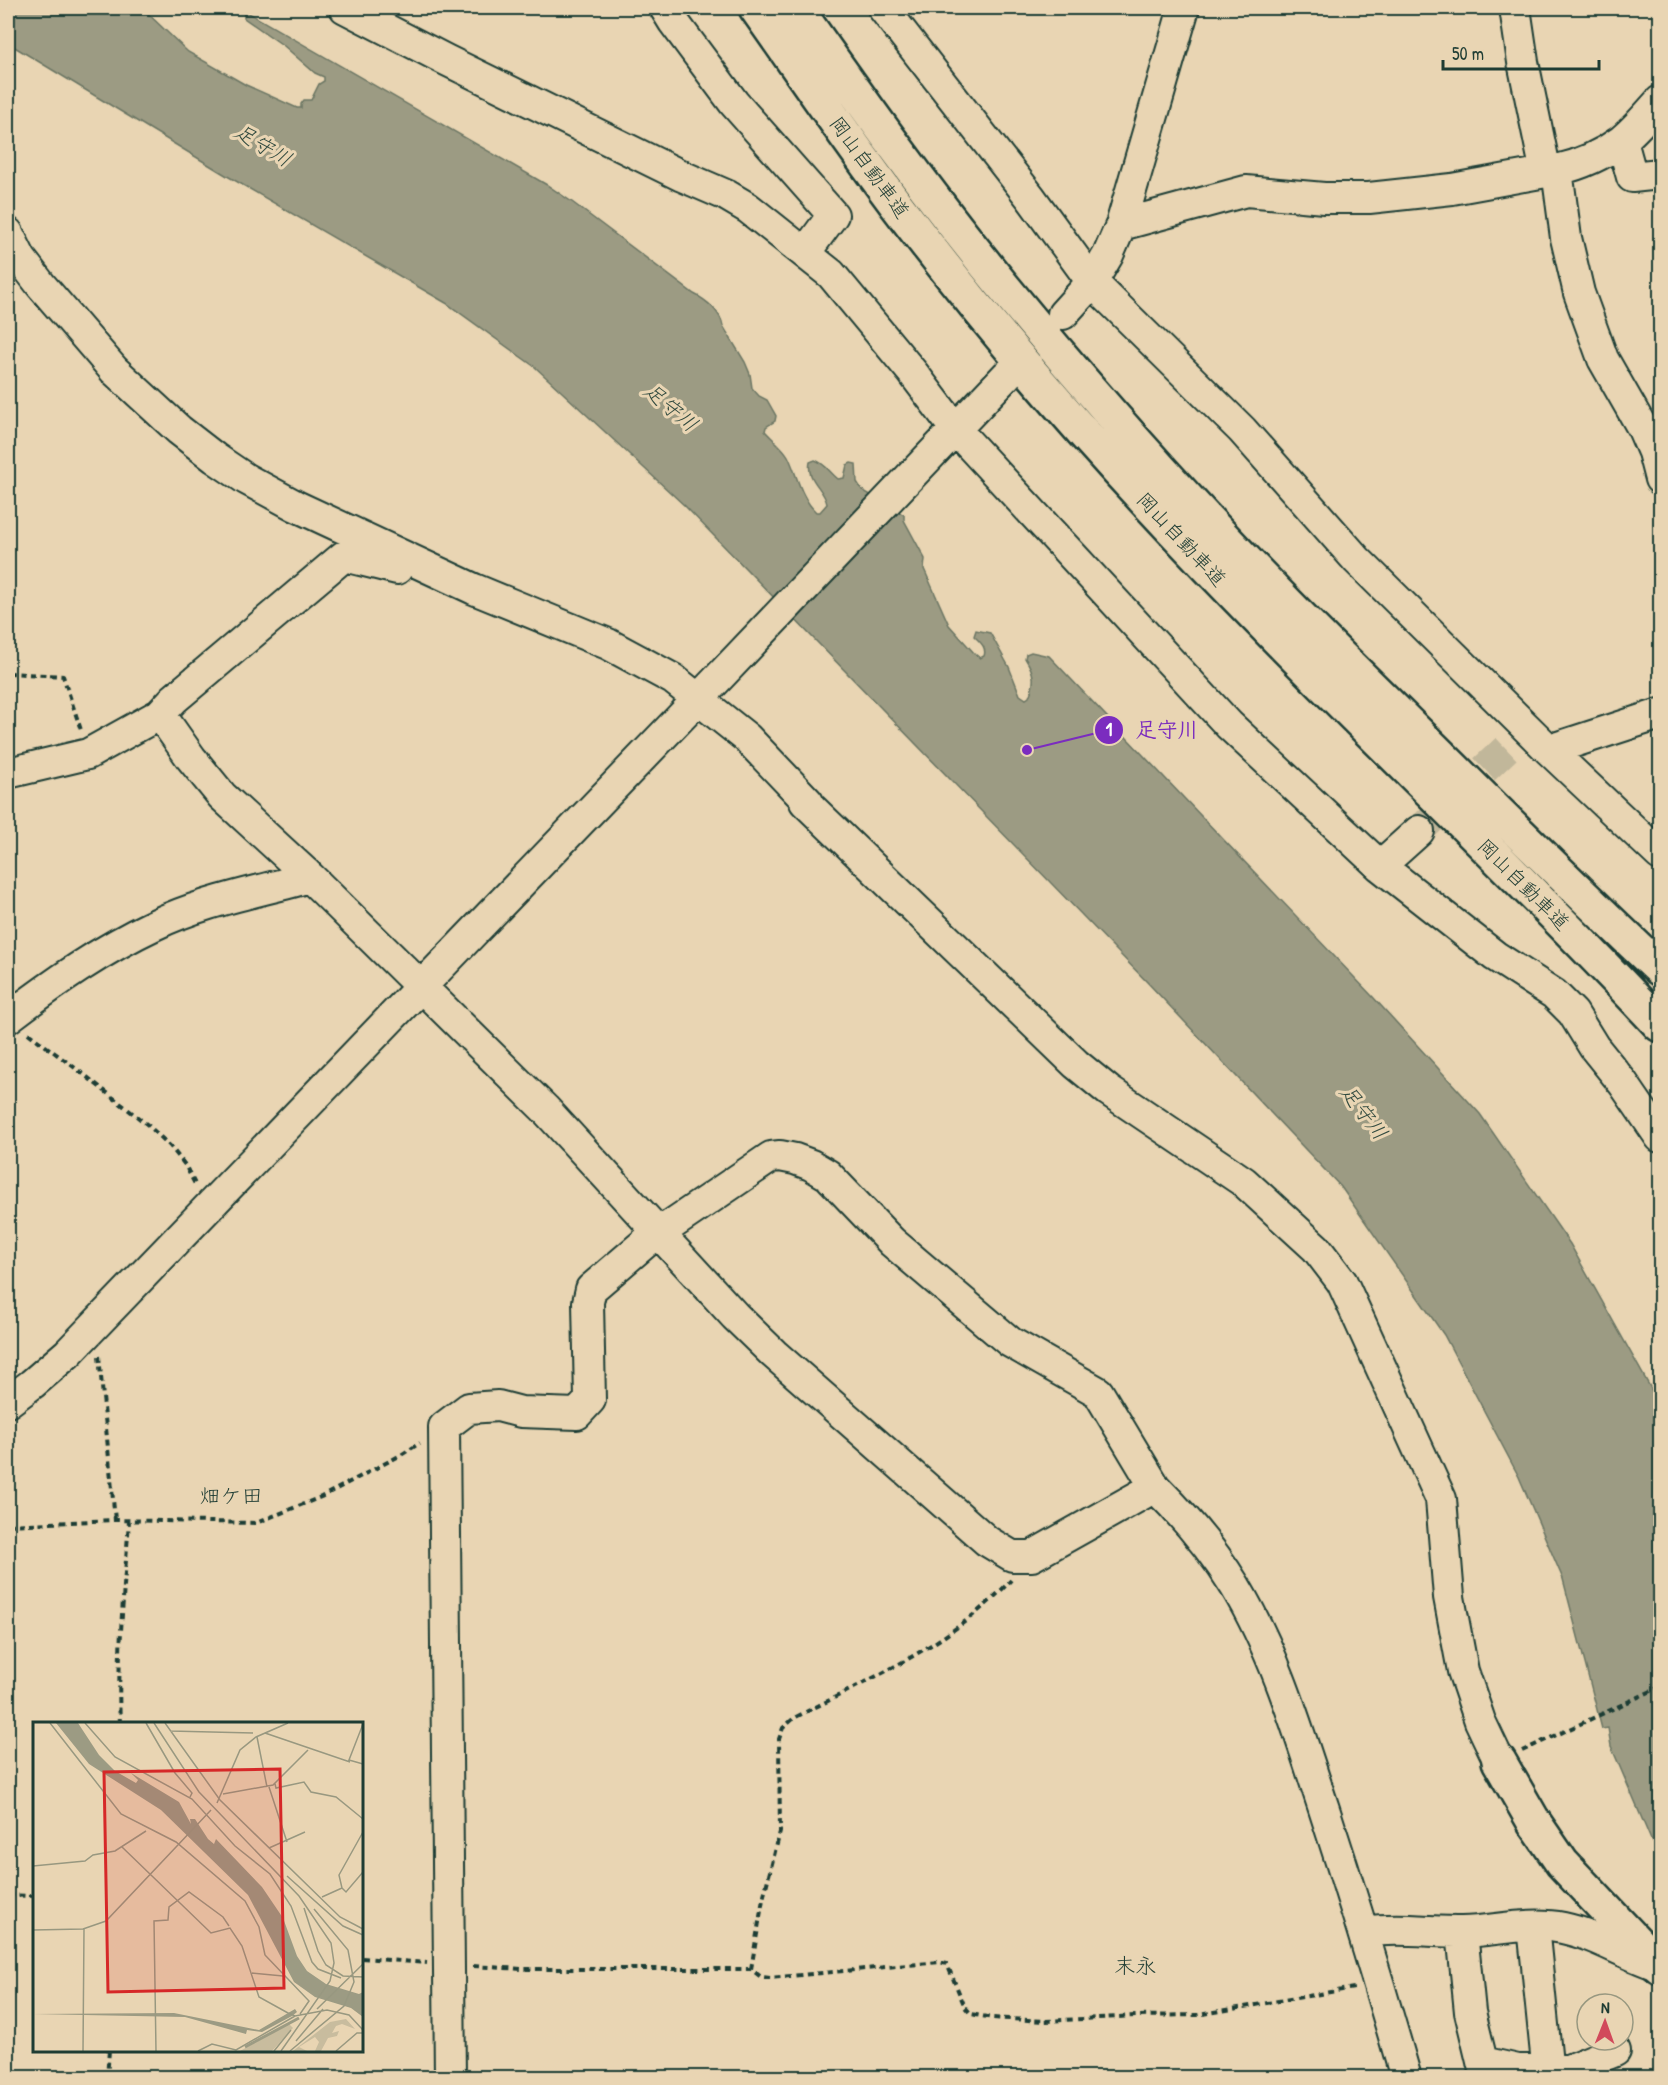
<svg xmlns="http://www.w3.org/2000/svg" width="1668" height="2085" font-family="'Patrick Hand','Klee One',sans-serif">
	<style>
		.water { fill: #9c9b83; stroke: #6a7563; stroke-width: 1.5 }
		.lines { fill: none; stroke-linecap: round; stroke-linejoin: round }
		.minor-tunnel { stroke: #c1b79a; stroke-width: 30; stroke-dasharray: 30 15; stroke-linecap: butt }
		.minor-casing { stroke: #1f3d34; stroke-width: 34 }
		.major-casing { stroke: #1f3d34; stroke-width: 38 }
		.highway-casing { stroke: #1f3d34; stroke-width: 38 }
		.path { stroke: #1f3d34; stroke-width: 4; stroke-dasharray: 6 4.5; stroke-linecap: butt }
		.minor { stroke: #e9d5b3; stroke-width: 30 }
		.major { stroke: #e9d5b3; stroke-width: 33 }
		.highway { stroke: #e9d5b3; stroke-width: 33 }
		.labels { text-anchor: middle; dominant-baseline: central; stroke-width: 6; stroke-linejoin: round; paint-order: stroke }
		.street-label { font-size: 20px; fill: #1f3d34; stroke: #e9d5b3 }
		.water-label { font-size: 21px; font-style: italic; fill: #324b40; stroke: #e9d5b3 }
		.neighbourhood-label { font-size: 21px; fill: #1f3d34; stroke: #e9d5b3 }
		.inset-river { fill: none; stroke: #9c9b83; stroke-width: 3 }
		.inset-road { fill: none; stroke: #989880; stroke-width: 1.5 }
		.view { fill: #d62828; fill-opacity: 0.15; stroke: #d62828; stroke-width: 3 }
		.inset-edge { fill: none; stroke: #1f3d34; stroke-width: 3 }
		.leader { fill: none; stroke: #7b2cbf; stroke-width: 2 }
		.callout-dot { fill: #7b2cbf; stroke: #e9d5b3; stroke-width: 2 }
		.mark-label { font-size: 18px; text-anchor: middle; font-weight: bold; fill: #fff }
		.callout-label { font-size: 21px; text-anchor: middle; font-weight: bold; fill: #7b2cbf; stroke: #e9d5b3; stroke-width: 6; stroke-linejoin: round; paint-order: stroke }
	</style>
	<rect width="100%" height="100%" fill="#e9d5b3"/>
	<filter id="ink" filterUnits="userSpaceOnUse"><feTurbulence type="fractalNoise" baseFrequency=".0167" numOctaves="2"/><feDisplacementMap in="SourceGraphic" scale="12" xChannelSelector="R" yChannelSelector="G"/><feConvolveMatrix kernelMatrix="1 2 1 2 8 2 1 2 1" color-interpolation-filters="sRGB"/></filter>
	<g filter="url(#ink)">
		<path class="water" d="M8 8H142L188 52 246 85 297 108H301V104L304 100H311L319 84 324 81V77L315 73 284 46 244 18V13L247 12 547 185 572 202 694 294C706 300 721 312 723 326L745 362 750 374 752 388 759 396 767 400 776 416 775 421 766 427 765 431C772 439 783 447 788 456 797 474 800 497 816 512H820L827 504C824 488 806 480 810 462L815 460C826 464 829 472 838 479L844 478 847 465 851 463 856 464 857 482 862 490 904 515V520L925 559 924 569 949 625 975 654 980 658 984 656C987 647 980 642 974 636L976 630 990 633 1009 667 1020 695 1026 699 1029 697C1036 681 1034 672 1025 658L1026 654 1031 652 1049 656 1373 997 1480 1114 1570 1244 1660 1405V1861L1611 1746 1608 1728 1602 1729 1563 1579 1519 1477 1444 1335 1341 1187 1148 983 685 506 535 367 446 303 229 177 8 43Z"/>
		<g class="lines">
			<path class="minor-tunnel" d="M1419 831 1508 747"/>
			<g class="minor-casing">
				<path id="minor" d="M345 8 446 60 682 176 726 195 748 208 831 274 913 373 956 430 1229 725 1380 866 1495 956 1554 994 1573 1013 1594 1047 1623 1083 1660 1137
					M665 8 673 21 734 103 833 215 805 253
					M883 8 1031 198 1092 282 1242 430 1357 560 1549 750 1660 855
					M1515 8 1523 62 1546 173
					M1622 141 1632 177 1660 174
					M1557 170 1566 238 1579 293 1603 359 1643 429 1653 452 1660 479
					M1121 225 1246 191 1324 198H1369L1452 189 1557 170C1579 165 1602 155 1621 141 1635 130 1648 114 1660 101
					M8 233 21 259 41 285 114 370 179 430 215 458 246 479 296 506 474 589 608 644 673 679 747 738 808 802H805L1076 1064 1109 1091 1244 1182 1316 1248 1342 1282 1441 1499 1449 1597 1463 1671 1480 1721 1499 1761
					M1063 314 1092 282 1108 255 1121 225 1184 8
					M160 714 191 758 222 796 310 877 545 1109 735 1316 774 1354 987 1541 1012 1556H1032L1155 1487C1185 1517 1213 1550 1235 1586 1276 1654 1299 1733 1324 1809 1353 1898 1380 1987 1406 2078
					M1549 750 1660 714
					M8 773 88 754 160 714 174 699 344 556 397 569
					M1380 866 1419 831
					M8 1018C54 983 101 950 154 925 199 903 251 893 299 880L306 873
					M8 1402 32 1384 68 1353 706 691 1007 375
					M1533 1926 1548 2074 1550 2078
					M1364 1932C1397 1927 1429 1932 1462 1932 1495 1931 1530 1921 1563 1928 1597 1935 1626 1955 1658 1965
					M1462 1932 1470 2012 1486 2078
					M1482 2062 1518 2070H1568L1615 2051
					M450 2078 444 1427 469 1408 498 1406 521 1412 577 1414 590 1400 588 1302 591 1289 646 1242 771 1157 780 1156 795 1159 811 1165 828 1175 892 1242 1010 1342 1098 1392 1155 1487"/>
			</g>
			<g class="major-casing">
				<path id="major" d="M1499 1761 1534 1822 1562 1863 1660 1967"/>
			</g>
			<g class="highway-casing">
				<path id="highway" d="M756 8C802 73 847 139 895 203 976 310 1064 414 1156 512 1319 688 1496 850 1660 1025
					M796 8C862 102 929 196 1002 285 1092 395 1188 503 1288 604 1334 651 1381 696 1427 742 1504 818 1581 895 1660 969"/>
			</g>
			<path class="path" d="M8 673 63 676 81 730
				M28 1033 82 1073 149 1126 170 1146 185 1165 196 1186
				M99 1356 115 1520
				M8 1525 115 1520 256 1523 321 1497 401 1455 420 1443
				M120 1724C117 1656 124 1589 129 1521
				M1522 1751 1660 1687
				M8 1895 34 1896
				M362 1958 427 1963
				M473 1966 521 1969H751L761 1977 770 1978 939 1962 947 1964 965 2007 971 2014 992 2018 1045 2021 1136 2016 1198 2015 1354 1988
				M751 1969 763 1899 780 1832 779 1739 783 1728 794 1718C870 1679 952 1644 1011 1580
				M107 2078 109 2050"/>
			<use href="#minor" class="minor"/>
			<use href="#major" class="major"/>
			<use href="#highway" class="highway"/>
		</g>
	</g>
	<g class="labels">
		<g class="street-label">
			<text transform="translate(870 167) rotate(54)">岡山自動車道</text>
			<text transform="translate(1182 539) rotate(47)">岡山自動車道</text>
			<text transform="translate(1524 884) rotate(45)">岡山自動車道</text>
		</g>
		<g class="water-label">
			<text transform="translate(263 145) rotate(31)">足守川</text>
			<text transform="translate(671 407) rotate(40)">足守川</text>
			<text transform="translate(1364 1112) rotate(52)">足守川</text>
		</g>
		<g class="neighbourhood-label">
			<text x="231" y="1495">畑ケ田</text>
			<text x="1135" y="1965">末永</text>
		</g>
	</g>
	<g transform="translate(33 1722)">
		<rect width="330" height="330" fill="#e9d5b3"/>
		<path d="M313 297 322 307 309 302 303 304 299 311 306 309 304 314 295 316 288 329H282L286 320 282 315 266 325 274 329H260L297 300ZM256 302 260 306 239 329H207Z" fill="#c8bc9e"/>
		<path d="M23 1H45L66 33 82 49 103 61 105 58 98 51 146 80 158 102 157 97H162L175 117 181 122 183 117 229 165 250 196 264 234 274 249 293 262 326 272 330 270V295L318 286 282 275 261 260 215 173 128 88 56 42ZM262 287 264 290 259 294 229 310 214 308 213 312 152 295 0 292 141 291 226 308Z" fill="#9c9b83"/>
		<path class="inset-river" d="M212 325 266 296"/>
		<path class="inset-road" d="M17 1 88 92 143 120 212 179 226 205 232 233M52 1 82 35 159 77 202 124 237 152 258 184 279 240 285 247 308 256M113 1 142 51 159 71 157 75M121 1 166 70 266 174 298 221 301 241 297 259 248 329M132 1 187 78 307 195 330 207M330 2 316 38 330 42M137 9 220 11M232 11 317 40M224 15 234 65M242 62 243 66 271 60 278 70 303 75 330 97M236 65 254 120M190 72 240 63 275 28M184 81 207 28 223 15 255 1M89 125 178 211 197 206 209 224 226 275 255 291M236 126 272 110M0 144 52 139 60 133 82 129 113 109M254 154 310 204 330 213M309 166 313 170 330 150M289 175 309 166 306 153 330 110M271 186 285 229 293 243 310 254 330 255M0 208 50 207 73 199 178 88M232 233 276 279 267 292M219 251 250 254M284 287 330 242M255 291 262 294 294 288 316 293 330 308M263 319 290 287M50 329 51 207M123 329 121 199 135 198 136 185 156 170 190 195 196 204M165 329 179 322 203 328 262 294M241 329 258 308M257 329 311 284 321 260 315 228 281 187M303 329 324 311H330"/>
		<path class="view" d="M247 47 251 266 75 270 71 50Z"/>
		<rect width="330" height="330" class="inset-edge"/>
	</g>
	<path class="leader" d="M1027 750L1109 730"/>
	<g class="callout-dot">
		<circle cx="1027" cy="750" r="6"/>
		<circle cx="1109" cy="730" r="15"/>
	</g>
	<g class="mark-label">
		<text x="1109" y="736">1</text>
	</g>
	<g class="callout-label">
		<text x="1167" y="737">足守川</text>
	</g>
	<rect width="1668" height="2085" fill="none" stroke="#e9d5b3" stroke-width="30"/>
	<rect x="15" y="15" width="1638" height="2055" fill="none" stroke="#1f3d34" stroke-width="2" filter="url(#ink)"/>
	<g transform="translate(1605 2022) rotate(1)"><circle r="28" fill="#e9d5b3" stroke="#989880" stroke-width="1.5"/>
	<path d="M0-4.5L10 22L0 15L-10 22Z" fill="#d1495b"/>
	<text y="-9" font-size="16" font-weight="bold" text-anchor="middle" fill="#1f3d34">N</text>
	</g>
	<path d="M1443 60v9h156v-9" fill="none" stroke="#1f3d34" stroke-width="3"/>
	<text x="1452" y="60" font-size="18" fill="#1f3d34" stroke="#e9d5b3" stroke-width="4.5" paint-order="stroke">50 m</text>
</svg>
